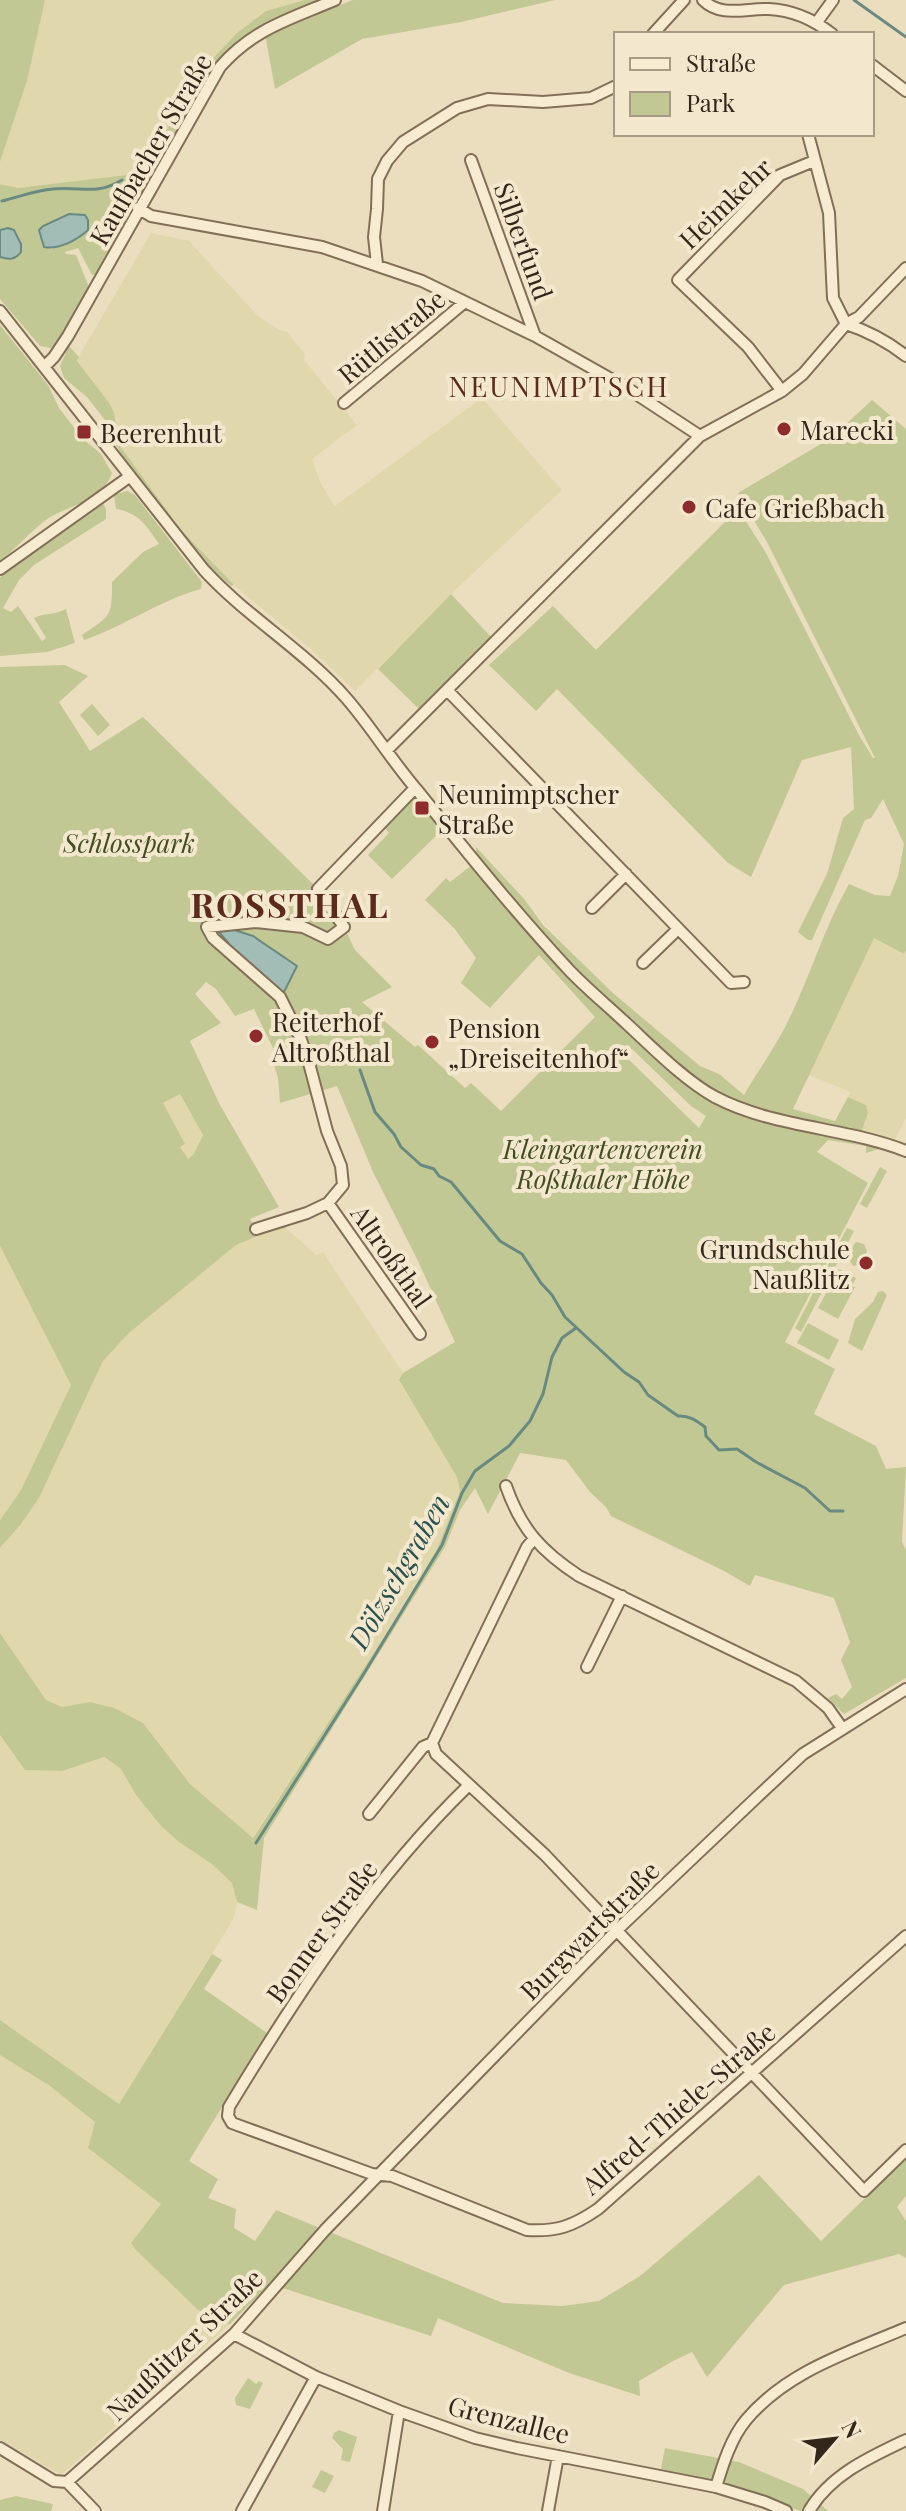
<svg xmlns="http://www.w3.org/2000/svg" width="906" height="2511" font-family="'Playfair Display',serif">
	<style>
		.farmland { fill: #e0d8ac }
		.green { fill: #c2c893; fill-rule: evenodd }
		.water { fill: #a1bdb5; stroke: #698a82; stroke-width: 2 }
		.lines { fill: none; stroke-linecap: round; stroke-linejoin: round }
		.stream { stroke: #698a82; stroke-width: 3 }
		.minor-casing { stroke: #836f58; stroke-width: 14 }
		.minor { stroke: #f7ecd1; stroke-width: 10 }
		.poi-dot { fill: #8f2b2b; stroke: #f3e8cd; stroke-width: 3 }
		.labels { text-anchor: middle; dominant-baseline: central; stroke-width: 8; stroke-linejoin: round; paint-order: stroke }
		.street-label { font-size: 26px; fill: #33271c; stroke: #f3e8cd }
		.poi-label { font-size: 26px; fill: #33271c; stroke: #f3e8cd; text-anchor: start }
		.park-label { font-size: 26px; font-style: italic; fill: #434e23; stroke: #f3e8cd }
		.neighbourhood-label { font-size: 28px; letter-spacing: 2px; fill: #5d2b1d; stroke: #f3e8cd }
		.water-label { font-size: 28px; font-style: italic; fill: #2b5250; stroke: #f3e8cd }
		.district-label { font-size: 34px; font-weight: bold; letter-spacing: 2px; fill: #5d2b1d; stroke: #f3e8cd }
	</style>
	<rect width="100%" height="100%" fill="#ebdebe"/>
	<path class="farmland" d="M45 0H305L266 11 237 33 150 158 134 174 18 188 0 184V162L27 81Z
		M151 233 189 241 258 316 280 330 287 332 305 354 304 360 357 425 312 459 321 484 335 506 482 398 562 490 451 594 355 691 312 650 226 579 182 531 120 446 114 413 110 404 76 361Z
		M874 937 904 954 906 951V1118L892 1145 860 1136 868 1113 866 1105 848 1097 850 1092 809 1075Z
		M180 1094 203 1135 194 1154 188 1159 180 1147 184 1144 163 1103Z
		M286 1228 316 1255 323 1252 403 1373 399 1381 444 1454 457 1477 460 1491 437 1549 399 1614 252 1838 190 1784 170 1761 114 1708 90 1702 62 1707 46 1700 0 1633V1548L21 1524 39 1498 103 1361 129 1333 236 1245 270 1231Z
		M0 1246 71 1385 21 1490 0 1520Z
		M0 1735 25 1770 62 1771 103 1757 121 1769 136 1795 161 1826 179 1842 212 1864 233 1883 237 1902 234 1918 119 2104 0 2020Z
		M0 2055 50 2086 96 2122 89 2148 162 2204 132 2243 135 2249 198 2310 230 2324 61 2475 0 2440Z"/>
	<path class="green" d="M0 0H45L27 81 0 162Z
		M305 0H322C277 17 244 29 214 68L96 274 92 275 78 248 65 252 66 254 76 255 89 287 58 341 51 348 40 346 0 299V257L17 258 8 228 0 230V184L18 188 134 174 150 158 204 68 237 33 266 11ZM76 213 80 238 51 249 43 225Z
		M353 0H555L461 22 362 39 275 89 265 34Z
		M0 325 48 385 59 408 82 438 101 454 112 473C101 506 64 504 42 523 27 535 14 550 0 562Z
		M69 346 79 357 77 361 110 404 114 413 120 446 182 531 234 585 231 586 210 568 179 532 123 459 105 420 87 397 64 378 60 366Z
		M872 400 906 429V951L904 954 874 938 793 1109 835 1121 848 1097 866 1105 868 1113 860 1136 892 1145 866 1153V1146L828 1140 817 1152 868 1183 785 1342 835 1369 814 1414 876 1446 886 1469 906 1467 902 1542 906 1550V1678L844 1714 828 1698 836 1694 842 1699 852 1687 841 1660 850 1642 834 1598 755 1575 750 1586 724 1571 611 1516 606 1507 590 1492 566 1460 520 1453 488 1514 475 1488 460 1510 445 1547 264 1838 257 1910 237 1902 232 1883 212 1864 179 1842 161 1826 136 1795 121 1769 104 1757 62 1771 25 1770 0 1735V1633L46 1700 62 1707 90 1702 114 1708 143 1723 190 1784 253 1838 399 1614 437 1549 460 1491 457 1477 399 1380 403 1373 455 1342 417 1259 373 1172 337 1086 280 1103 278 1078 272 1058 276 1054 254 1009 235 1016 216 989 206 982 195 994 221 1023 190 1041 220 1105 279 1207 250 1219 256 1228 284 1220 286 1228 270 1231 236 1245 129 1333 103 1361 39 1498 21 1524 0 1548V1520L21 1490 71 1385 0 1246V667L65 665 88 676 59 702 90 751 143 717 318 889 339 917 355 950 392 987 362 1002 415 1047 418 1045 465 1088 471 1083 501 1111 595 1017 539 955 490 1008 461 983 476 958 454 928 425 900 446 878 450 882 476 862V847L525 900 543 925 614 994 700 1066 719 1074 744 1095C756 1074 771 1053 783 1031 808 984 822 931 849 884L875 895 890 896 898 876 904 844 883 799 871 818 865 820 812 940H808L798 932 827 874 843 818 854 809 851 747 802 760 751 877 728 863 557 689 536 711 489 665 553 606 596 650 738 509 766 553 860 737 873 758H875L768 544 738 493 831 438ZM617 1048 632 1049 691 1106 706 1116 699 1128ZM180 1094 203 1135 194 1154 188 1159 180 1147 185 1144 163 1103Z
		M127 491 135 495 202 582 201 589C160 600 125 626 84 640L82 635C111 615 112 617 112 582L143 552 159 544C146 525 139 513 116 509L114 495Z
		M103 503 106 509V519L34 565 19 580 3 608 11 612 18 606 42 641 46 638 34 618C43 613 55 615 66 609L75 643 47 652 0 656V578L11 566Z
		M451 594 492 638 420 710 378 669Z
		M92 704 110 725 98 736 80 715Z
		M415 788 446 826 392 879 368 855 389 833 381 823Z
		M880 1167 887 1171 867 1208 860 1204Z
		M847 1228 854 1231 801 1332 795 1328Z
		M856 1242 864 1244 867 1251 862 1264 853 1266 848 1257 850 1250Z
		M839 1269 856 1278 852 1286 855 1287 838 1319 818 1308Z
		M883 1291 887 1295 862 1351 848 1343 855 1319 873 1302 878 1292Z
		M808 1323 839 1340 829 1360 797 1343Z
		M212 1954 222 1960 204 1989 267 2033 189 2161 218 2179 208 2198 236 2209 234 2228 255 2241 276 2210 503 2303 562 2306 599 2301 640 2276 759 2175 821 2241 906 2158V2196L897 2207 906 2221V2258L899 2254 784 2285 707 2377 692 2352 673 2361 639 2381 640 2396 569 2373 438 2318 431 2336 270 2284 230 2324H225L198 2310 135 2249 131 2243 161 2204 88 2148 95 2122 50 2086 0 2055V2020L119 2104Z
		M248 2378 256 2384 259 2381 263 2383 250 2409 236 2405 235 2398Z
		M339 2430 357 2437 350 2462 341 2460 343 2449 332 2438 334 2433Z
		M665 2448 739 2462 803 2489 828 2511H801L739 2490 661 2469Z
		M321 2470 334 2476 325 2493 312 2487Z
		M16 2496 53 2504 51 2511H0V2500Z"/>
	<path class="water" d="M69 214 85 215 88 220V230C77 240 59 250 44 247L39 230 43 226Z
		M8 228 14 230 21 244V252C15 260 9 260 0 257V230Z
		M228 928 253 936 297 966 283 994 245 963 219 932Z"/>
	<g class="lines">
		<path class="stream" d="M854 0 906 37
			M2 201C19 197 36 190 53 189 80 186 96 196 122 180
			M360 1070 375 1112 394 1134 401 1147 421 1165 434 1169 439 1176 451 1182 500 1241 522 1254 541 1283 552 1295 565 1317 624 1372 639 1382 648 1395 678 1416C689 1415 697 1421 705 1427L706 1436 719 1450 737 1449 756 1462 805 1488 830 1511H843
			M256 1843 363 1675 442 1545 462 1493 475 1471 509 1446 530 1421 543 1394 552 1357 562 1338 576 1328"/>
		<g class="minor-casing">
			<path id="minor" d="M703 0C721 18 746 8 769 9 792 10 814 20 832 34
				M817 22 833 0
				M653 34 684 0
				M872 65 906 91
				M808 134 829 213 833 298 846 324
				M471 160 535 336
				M138 208 151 216 322 247 422 281 535 336 627 388 700 436
				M377 264 374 237 377 209 378 179 387 161 403 142 457 108 488 99 543 102 591 98 616 86
				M0 311 204 570C247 617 304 650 347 699 372 728 392 761 417 790 466 851 516 913 569 970 587 989 608 1006 627 1024 652 1047 684 1080 715 1097 774 1128 845 1127 906 1151
				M846 324C868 331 888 342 906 356
				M45 366 54 357 68 336 220 67C253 29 290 19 335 0
				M782 391 748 347 678 280 780 175 814 161
				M344 403 465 302
				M0 569 129 477
				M448 691 731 983 744 982
				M387 750 700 436 782 391 803 374 846 324 859 317 906 268
				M592 908 626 874
				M643 963 678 929
				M328 1203 420 1334
				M256 1229 307 1213 328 1203 343 1185 341 1166 327 1131 309 1063 300 1037 280 997 213 938 207 927 256 922 303 927 328 939 344 927 318 889 415 788
				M506 1486C521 1529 541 1551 579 1576L796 1681 828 1708 842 1728
				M587 1667 622 1596
				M432 1743 436 1754 545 1855 864 2191 906 2150
				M469 1785C373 1878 298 1993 229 2107L228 2116 232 2123 372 2174 392 2176 527 2230C557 2232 573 2226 598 2209L906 1936
				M369 1814 423 1747 432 1743 527 1547 533 1540
				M234 2334 316 2377 399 2411 475 2438 517 2448 716 2487 765 2502 786 2511
				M0 2448 54 2481 67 2482 95 2511
				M67 2482 234 2334 325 2230 617 1930 756 1798 803 1754 906 1689
				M716 2487C723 2464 731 2438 746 2420 787 2371 850 2352 906 2328
				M242 2511 316 2377
				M383 2511 399 2411
				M548 2511 558 2456
				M809 2511C830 2475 870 2457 906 2440"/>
		</g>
		<use href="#minor" class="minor"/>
	</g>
	<g class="poi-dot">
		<circle cx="784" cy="429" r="8"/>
		<rect x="76" y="424" width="16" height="16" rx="4"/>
		<circle cx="689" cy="507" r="8"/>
		<rect x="414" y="800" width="16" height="16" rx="4"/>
		<circle cx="256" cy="1036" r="8"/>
		<circle cx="432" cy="1042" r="8"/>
		<circle cx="866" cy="1263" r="8"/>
	</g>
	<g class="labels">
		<g class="street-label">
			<text transform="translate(150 149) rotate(-60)">Kaufbacher Straße</text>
			<text transform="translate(725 203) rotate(-44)">Heimkehr</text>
			<text transform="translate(524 241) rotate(70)">Silberfund</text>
			<text transform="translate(391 336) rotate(-40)">Rütlistraße</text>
			<text transform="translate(392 1256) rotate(55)">Altroßthal</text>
			<text transform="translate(589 1930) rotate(-45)">Burgwartstraße</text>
			<text transform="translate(321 1931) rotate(-54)">Bonner Straße</text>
			<text transform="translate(678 2108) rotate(-41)">Alfred-Thiele-Straße</text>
			<text transform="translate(184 2344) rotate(-44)">Naußlitzer Straße</text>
			<text transform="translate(509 2419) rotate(14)">Grenzallee</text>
		</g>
		<g class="poi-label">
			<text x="800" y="429">Marecki</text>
			<text x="100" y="432">Beerenhut</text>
			<text x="705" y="507">Cafe Grießbach</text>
			<text x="438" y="793">Neunimptscher<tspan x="438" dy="30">Straße</tspan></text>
			<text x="272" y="1021">Reiterhof<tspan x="272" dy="30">Altroßthal</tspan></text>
			<text x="448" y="1027">Pension<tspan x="448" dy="30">„Dreiseitenhof“</tspan></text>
			<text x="850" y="1248" text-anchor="end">Grundschule<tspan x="850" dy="30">Naußlitz</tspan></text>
		</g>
		<g class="park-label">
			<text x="129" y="842">Schlosspark</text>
			<text x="603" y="1148">Kleingartenverein<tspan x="603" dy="30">Roßthaler Höhe</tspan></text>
		</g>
		<g class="neighbourhood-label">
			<text x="559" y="385">NEUNIMPTSCH</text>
		</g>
		<g class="water-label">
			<text transform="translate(398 1571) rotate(-60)">Dölzschgraben</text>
		</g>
		<g class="district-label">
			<text x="290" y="904">ROSSTHAL</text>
		</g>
	</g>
	<rect x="614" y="32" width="260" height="104" fill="#f3e8cd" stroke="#a69b86" stroke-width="2"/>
	<rect x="630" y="58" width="40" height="12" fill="#f7ecd1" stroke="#a69b86" stroke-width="2"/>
	<text x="686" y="72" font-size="24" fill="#33271c">Straße</text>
	<rect x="630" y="92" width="40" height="24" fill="#c2c893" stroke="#a69b86" stroke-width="2"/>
	<text x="686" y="112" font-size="24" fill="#33271c">Park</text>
	<g transform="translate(834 2439) rotate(62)" stroke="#f3e8cd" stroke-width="6" paint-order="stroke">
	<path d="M0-6L14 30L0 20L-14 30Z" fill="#33271c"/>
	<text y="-12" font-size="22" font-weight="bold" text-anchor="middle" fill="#33271c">N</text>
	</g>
</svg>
